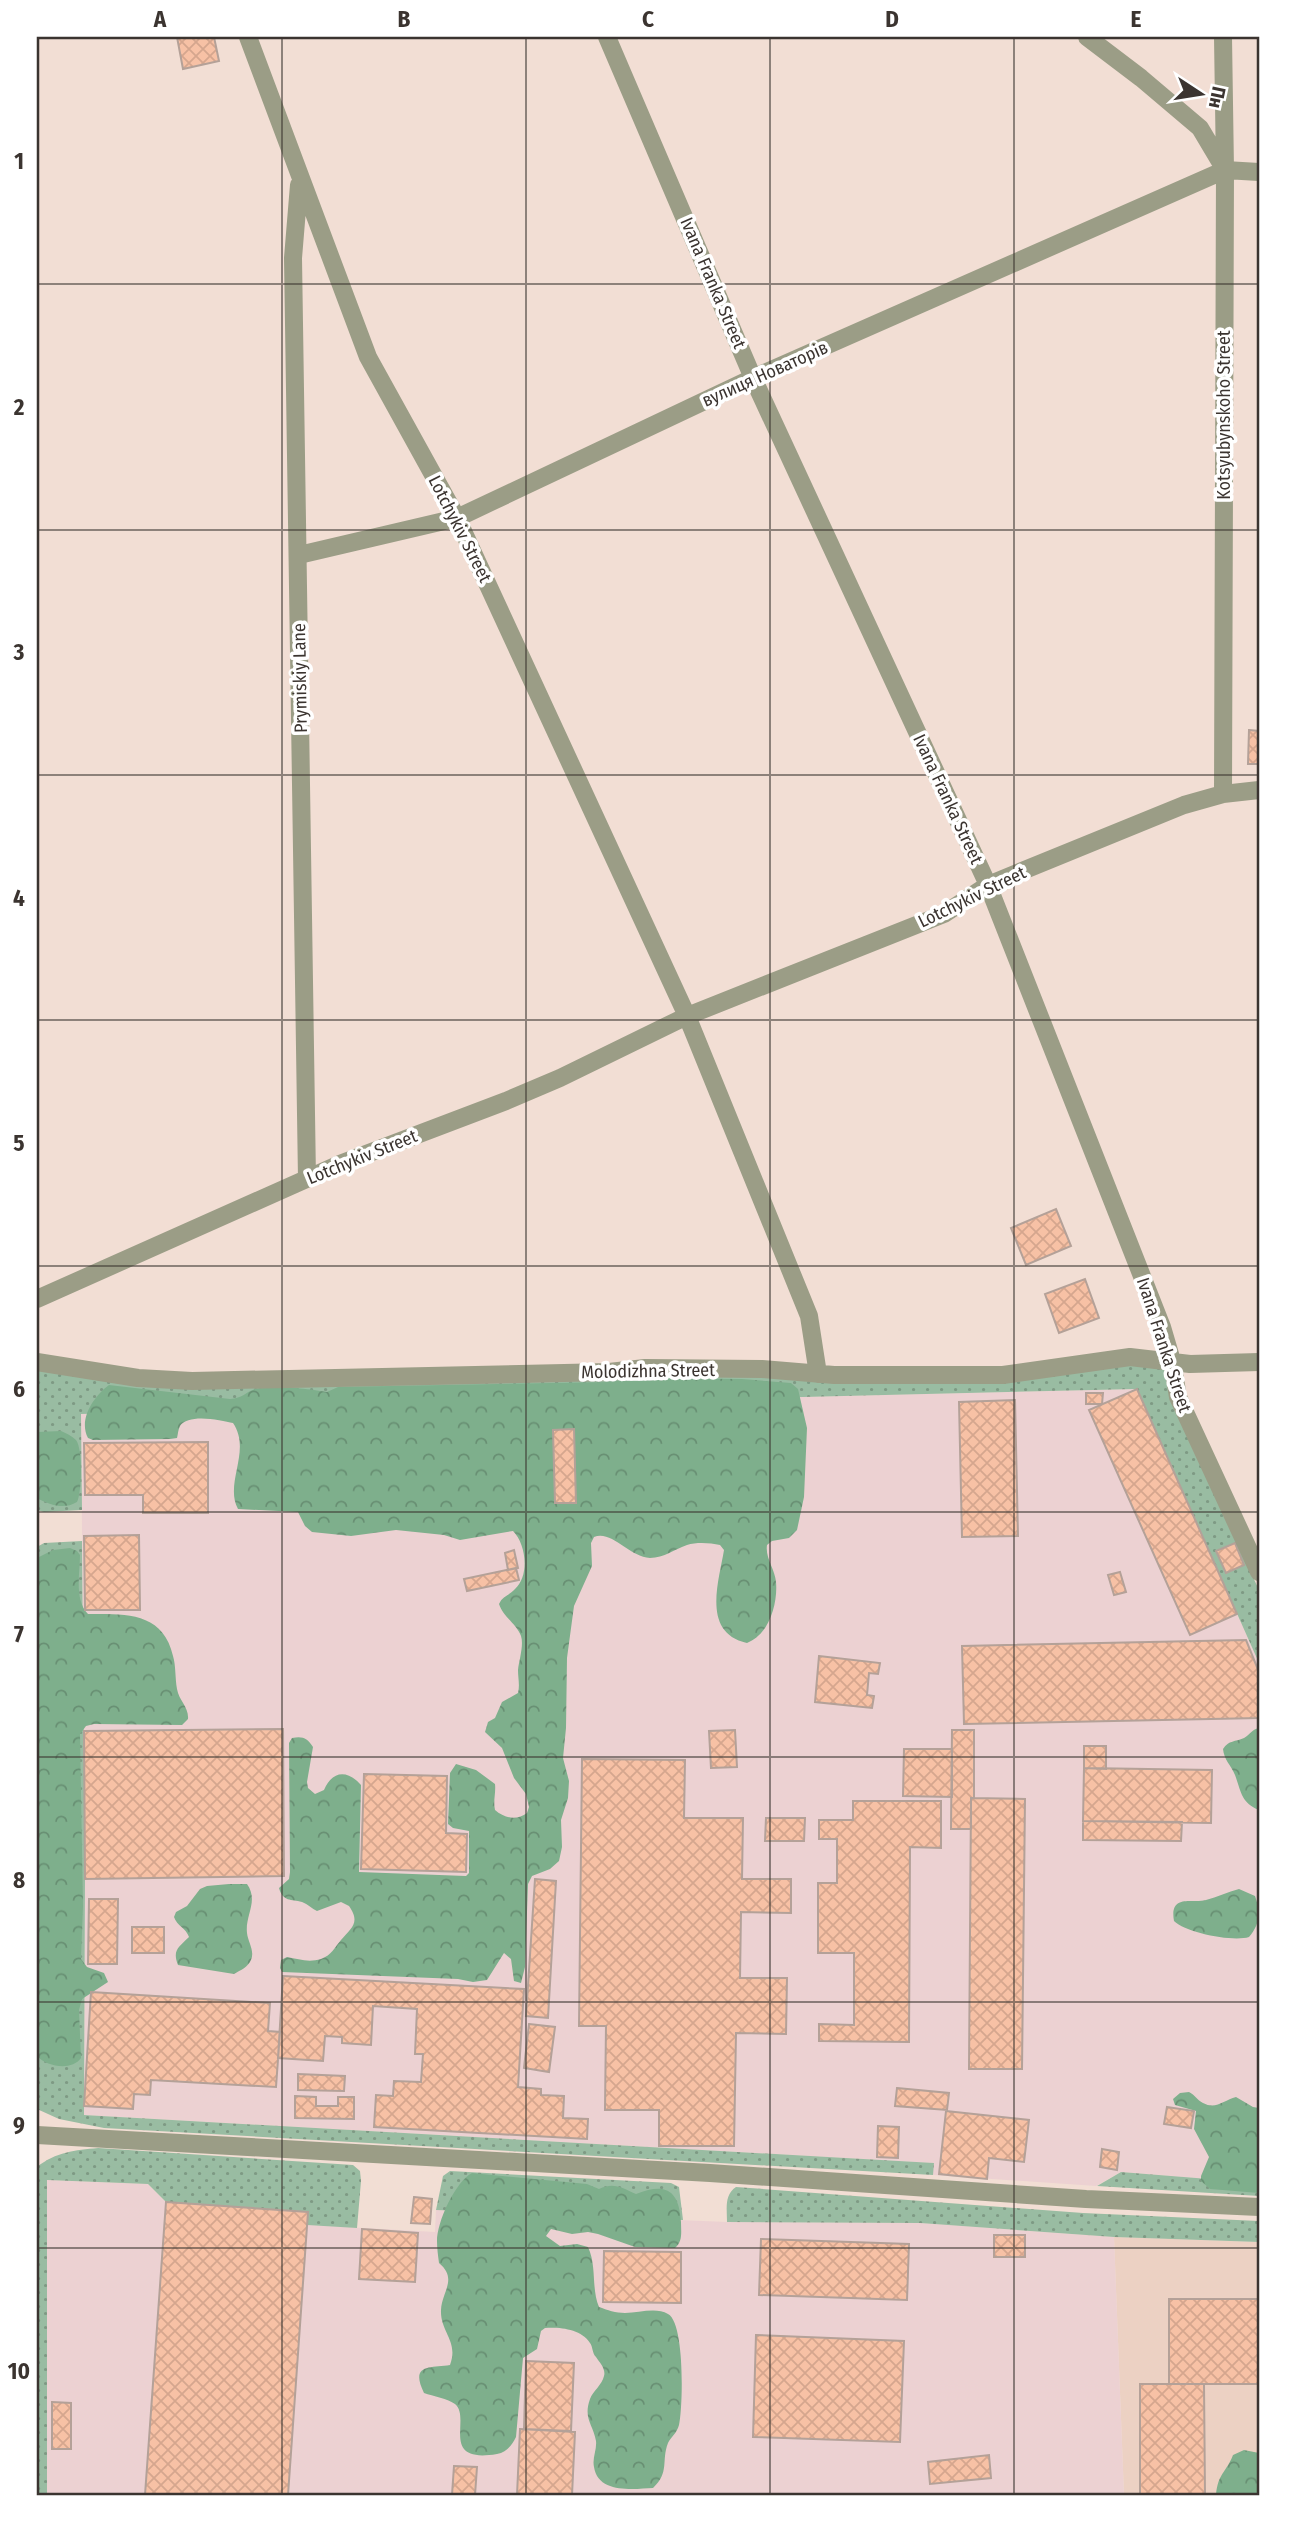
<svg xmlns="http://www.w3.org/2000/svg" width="1296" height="2532" font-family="'Fira Sans Condensed',sans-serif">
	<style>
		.built { fill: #ecd1c3 }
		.industrial { fill: #ecd1d2 }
		.grass { fill: url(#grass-dots) }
		.forest { fill: url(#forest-crowns) }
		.building { fill: url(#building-cross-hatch); stroke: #b4a198; stroke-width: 2 }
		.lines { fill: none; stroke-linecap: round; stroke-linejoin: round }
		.minor { stroke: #9b9d86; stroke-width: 18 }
		.grid { fill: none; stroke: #3b3430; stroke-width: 2; stroke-opacity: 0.55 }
		.labels { text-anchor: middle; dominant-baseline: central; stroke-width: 7; stroke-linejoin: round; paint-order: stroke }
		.street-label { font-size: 18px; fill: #3b3430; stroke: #fff }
		.neatline { fill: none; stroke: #3b3430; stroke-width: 2.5 }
		.grid-label { font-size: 23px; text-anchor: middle; font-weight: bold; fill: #3b3430 }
	</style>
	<defs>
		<pattern id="grass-dots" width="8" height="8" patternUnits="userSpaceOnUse" patternTransform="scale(1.75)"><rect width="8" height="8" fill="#99bca2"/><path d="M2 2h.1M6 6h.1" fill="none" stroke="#7e9a84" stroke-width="1.8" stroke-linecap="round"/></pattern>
		<pattern id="forest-crowns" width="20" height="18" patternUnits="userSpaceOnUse" patternTransform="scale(1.75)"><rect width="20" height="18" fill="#7eaf8c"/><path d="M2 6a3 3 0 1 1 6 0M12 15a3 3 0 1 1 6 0" fill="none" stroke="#688f73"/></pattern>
		<pattern id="building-cross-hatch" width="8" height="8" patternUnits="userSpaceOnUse" patternTransform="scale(1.75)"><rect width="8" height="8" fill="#f7c1a5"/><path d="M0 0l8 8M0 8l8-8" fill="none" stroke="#d5a68e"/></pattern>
	</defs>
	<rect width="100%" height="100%" fill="#f2ded4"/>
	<path class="built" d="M1114 2237 1259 2242V2495H1124Z"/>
	<path class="industrial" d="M1137 1389 1259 1663V2183L1121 2172 1096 2186 933 2175V2163L84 2115 85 1879 81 1414Z
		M47 2180 148 2184 166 2202 308 2212V2225L435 2232 436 2210 727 2222 920 2223 1114 2237 1124 2495H47Z"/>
	<path class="grass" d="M1129 1364 1158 1365 1168 1372 1184 1428 1259 1590V1663L1137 1389 81 1414 82 1510 44 1512 37 1510V1370L134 1385Z
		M82 1541 85 1879 84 2115 934 2163 933 2175 104 2128 59 2119 37 2109V1547L44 1543Z
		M98 2148 353 2165 360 2171 361 2181 357 2228 307 2225 308 2212 166 2202 148 2184 47 2180V2495H37V2167C56 2152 75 2150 98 2148Z
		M450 2171 671 2183 679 2187 683 2220 436 2210 443 2176Z
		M1121 2172 1259 2183V2196L1097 2186Z
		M736 2187 1083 2213 1259 2221V2242L1114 2237 920 2223 727 2222C727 2209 724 2195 736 2187Z"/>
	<path class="forest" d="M644 1378 742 1379 791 1383 798 1389 807 1428 804 1497 797 1530 789 1538 772 1541 767 1545C765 1558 775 1569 776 1582 778 1603 769 1635 747 1643 701 1633 719 1581 724 1550L720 1545C710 1543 697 1542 687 1545 675 1549 664 1558 650 1558 629 1557 612 1530 594 1537L591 1543 592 1566 574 1606 567 1658 566 1728 563 1758 569 1781 568 1798 561 1820 562 1847 559 1861 550 1869 532 1876 528 1884 525 1967 521 1983 514 1981 511 1959 504 1953 487 1980 473 1982 458 1979 282 1972 280 1968 281 1960 287 1957C299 1959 308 1963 321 1959 332 1955 334 1948 341 1940 351 1928 361 1923 349 1906L341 1902 317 1911C312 1909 308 1904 302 1902 291 1899 283 1902 279 1888L289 1879 290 1872 289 1743 292 1738C303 1736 307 1738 313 1747L307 1782 308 1788 315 1794 324 1790C332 1771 347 1769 361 1785L359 1872 466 1876 469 1873V1831L453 1828 448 1824 450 1773 456 1764 476 1770 495 1784C496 1793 493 1801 495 1810 504 1818 517 1821 527 1813L529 1807 526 1794 514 1778 502 1748 485 1732 488 1722 495 1718 502 1702 518 1693C520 1685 518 1678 518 1670 519 1660 524 1645 521 1636 517 1624 503 1617 499 1604 503 1595 509 1596 515 1589 530 1575 526 1544 513 1531L460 1540 444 1535 396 1530 351 1536 312 1532 305 1526 298 1512 238 1509C224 1483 252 1451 233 1423 221 1420 188 1413 180 1426 178 1430 178 1434 177 1438L170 1439 93 1440 88 1438C78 1419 94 1396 109 1385L230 1399C243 1398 244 1393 255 1389 269 1384 312 1389 327 1392L338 1387 608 1382Z
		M61 1431C66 1433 72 1436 76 1440 83 1449 82 1492 77 1502 64 1510 50 1505 37 1498V1432Z
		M70 1548 77 1551 80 1555C80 1573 74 1600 88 1614 124 1614 163 1611 173 1656 176 1666 175 1678 177 1689 179 1701 189 1707 188 1719L182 1725 94 1724 86 1726 80 1734 83 1906 81 1959 87 1967 104 1973 108 1982 82 1999 79 2010 81 2058C72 2071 47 2067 37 2056V1558L53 1550Z
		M1259 1728V1810C1241 1803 1241 1791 1235 1775 1231 1765 1224 1760 1223 1749 1229 1740 1235 1742 1244 1738 1251 1734 1251 1730 1259 1728Z
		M229 1884H247C259 1901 245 1915 247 1933 248 1942 255 1951 251 1960 248 1967 241 1970 234 1974L178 1965C172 1950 179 1947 189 1937 186 1928 177 1926 174 1917L176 1912 187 1906 200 1889 207 1886Z
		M1239 1889 1255 1896C1261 1912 1260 1924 1249 1937 1233 1942 1186 1933 1174 1921 1169 1893 1193 1904 1206 1900 1217 1897 1228 1892 1239 1889Z
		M1189 2092C1195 2095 1197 2100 1203 2103 1216 2110 1224 2100 1236 2097L1253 2107 1259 2108V2193L1210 2189 1201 2181V2176L1209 2157 1194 2129 1196 2111 1175 2105 1173 2099 1180 2093Z
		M472 2173 587 2184 599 2189C614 2182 622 2188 636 2194 666 2182 679 2190 681 2222 681 2232 683 2241 675 2248L635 2247 598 2234 588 2232 572 2234 551 2229 546 2236 560 2246 577 2244 588 2247C597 2266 591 2288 599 2307 607 2310 616 2313 625 2313 639 2313 656 2307 668 2314 685 2323 683 2407 679 2425 677 2433 671 2437 668 2443 661 2461 670 2472 653 2488 634 2489 598 2494 594 2467 592 2458 597 2450 596 2441 593 2424 583 2419 590 2399 593 2391 602 2385 604 2376 606 2369 600 2363 596 2357 592 2353 593 2347 590 2343 581 2329 560 2327 545 2328L541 2331 537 2349 523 2358 516 2437C512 2445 507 2452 497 2454 438 2464 472 2418 455 2404 448 2399 433 2396 424 2393 410 2364 429 2368 450 2365 459 2341 440 2332 441 2310 442 2291 458 2279 439 2263 438 2256 437 2248 437 2241 437 2222 455 2182 472 2173Z
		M1244 2450 1259 2453V2495H1216C1218 2473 1226 2473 1233 2455Z"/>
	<path class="building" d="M177 37H214L219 61 183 69Z
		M1249 730 1259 731V764H1248Z
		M1056 1209 1071 1246 1026 1265 1011 1228Z
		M1085 1279 1099 1318 1059 1333 1045 1294Z
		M1137 1389 1237 1614 1190 1635 1089 1410Z
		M1086 1393H1103L1102 1404H1086Z
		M1015 1400 1018 1536 962 1537 959 1402Z
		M574 1429 576 1503H555L553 1430Z
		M208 1442V1513H143V1495H85L84 1443Z
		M139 1535 140 1610H85L84 1536Z
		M1235 1543 1244 1565 1226 1573 1216 1551Z
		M514 1550 518 1568 508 1570 505 1553Z
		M516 1568 519 1580 467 1591 464 1579Z
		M1120 1572 1126 1592 1114 1595 1108 1575Z
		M1246 1640 1259 1672V1718L964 1724 962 1646Z
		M819 1656 880 1663 878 1674 869 1673 867 1695 874 1696 872 1708 815 1702Z
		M283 1729 284 1876 85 1879 84 1731Z
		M735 1730 737 1767 711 1768 709 1731Z
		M952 1730H974V1798H971V1829H951Z
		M1084 1746H1106V1769L1084 1768Z
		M904 1749H952V1797L903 1796Z
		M582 1759 685 1760 684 1818H743L742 1879H791V1913L741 1912 740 1978H787L786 2034 736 2033 734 2146H659V2110H605L606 2026H579Z
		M1084 1768 1212 1770 1211 1823 1083 1821Z
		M364 1774 447 1776 446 1833 467 1834 466 1872 361 1869Z
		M971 1798 1025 1799 1022 2069H969Z
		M853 1801H941V1848L910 1847 909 2042 819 2041V2024L854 2025V1953H818V1883H837V1839H819V1820H853Z
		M766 1818H805L804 1841H765Z
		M1083 1821 1182 1822 1181 1841 1083 1840Z
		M535 1879 556 1881 548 2018 526 2016Z
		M89 1899H118L117 1964H88Z
		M132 1927H164V1953H132Z
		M283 1976 524 1989 518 2087 541 2089V2095L564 2096 563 2118 588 2119 587 2139 374 2127 376 2095 393 2096 394 2081 421 2082 423 2054H415L417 2009 373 2006 371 2045 342 2043V2037L325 2036 323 2061 278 2058Z
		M91 1992 270 2003 268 2031 280 2032 276 2087 151 2080 150 2095 134 2094 133 2109 84 2106Z
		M529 2024 555 2027 549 2072 524 2068Z
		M298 2074 345 2076 344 2091 298 2090Z
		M897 2088 949 2093 947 2110 895 2106Z
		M295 2096 316 2097V2106H338V2097H354V2119L295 2118Z
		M1167 2107 1194 2111 1191 2128 1164 2124Z
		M946 2111 1029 2120 1024 2162 989 2158 987 2179 939 2174Z
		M878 2126 899 2127 898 2158 877 2157Z
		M1102 2149 1119 2152 1117 2170 1100 2167Z
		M414 2197 432 2199 430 2224 411 2223Z
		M166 2202 308 2212 288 2495H145Z
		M362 2229 418 2233 415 2282 359 2279Z
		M994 2235H1025V2257H994Z
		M761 2239 909 2244 907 2300 759 2295Z
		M604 2251 681 2252V2303L603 2302Z
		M1169 2299H1259V2384H1169Z
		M756 2335 904 2341 900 2442 753 2437Z
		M526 2361 574 2363 571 2431 524 2429Z
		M1140 2384H1204L1205 2495H1140Z
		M52 2402 71 2403V2449H52Z
		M520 2429 575 2432 572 2495H517Z
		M989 2455 991 2478 930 2484 928 2462Z
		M454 2466 477 2467 475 2495H452Z"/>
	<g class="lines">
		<path class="minor" d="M248 37 368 357 457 518 687 1016 809 1316 818 1374
			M607 37 753 378 988 885 1162 1327 1172 1361 1178 1397 1259 1572
			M1087 37 1141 78 1200 128 1225 170 1259 172
			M1223 37 1225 170 1223 794
			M299 185 293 258 307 1179
			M299 555 457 518 753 378 1225 170
			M37 1299 340 1164 506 1101 560 1078 687 1016 944 914 988 885 1184 805 1223 794 1259 790
			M37 1362 138 1378 192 1381 609 1372 645 1368 762 1369 834 1375H1003L1130 1357 1190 1364 1259 1362
			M37 2135 710 2173 1086 2199 1259 2207"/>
	</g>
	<path class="grid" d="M282 37V2495M526 37V2495M770 37V2495M1014 37V2495M37 284H1259M37 530H1259M37 775H1259M37 1020H1259M37 1266H1259M37 1512H1259M37 1757H1259M37 2002H1259M37 2248H1259"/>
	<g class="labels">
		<g class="street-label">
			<text transform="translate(713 283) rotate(67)">Ivana Franka Street</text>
			<text transform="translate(765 374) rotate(-24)">вулиця Новаторів</text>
			<text transform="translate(1224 415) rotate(-90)">Kotsyubynskoho Street</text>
			<text transform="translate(460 529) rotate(63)">Lotchykiv Street</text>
			<text transform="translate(300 678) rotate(-91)">Prymiskiy Lane</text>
			<text transform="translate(948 799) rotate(65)">Ivana Franka Street</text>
			<text transform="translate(972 897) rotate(-26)">Lotchykiv Street</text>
			<text transform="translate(362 1157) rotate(-22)">Lotchykiv Street</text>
			<text transform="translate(1164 1345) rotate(72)">Ivana Franka Street</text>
			<text transform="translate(648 1371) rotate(-1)">Molodizhna Street</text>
		</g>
	</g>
	<rect width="1296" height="2532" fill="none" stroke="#ffffff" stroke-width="77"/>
	<g transform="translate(1201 94) rotate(102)" stroke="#ffffff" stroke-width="5" paint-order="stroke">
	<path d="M0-5L12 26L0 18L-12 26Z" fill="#3b3430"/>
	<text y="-10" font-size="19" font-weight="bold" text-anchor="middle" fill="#3b3430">Пн</text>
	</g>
	<rect x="38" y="38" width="1220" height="2456" class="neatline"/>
	<g class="grid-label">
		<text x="160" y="27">A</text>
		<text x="404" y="27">B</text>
		<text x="648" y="27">C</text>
		<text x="892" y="27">D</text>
		<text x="1136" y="27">E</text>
		<text x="19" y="169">1</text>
		<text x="19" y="415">2</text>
		<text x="19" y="660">3</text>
		<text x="19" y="906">4</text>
		<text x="19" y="1151">5</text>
		<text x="19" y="1397">6</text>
		<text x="19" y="1642">7</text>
		<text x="19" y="1888">8</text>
		<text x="19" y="2133">9</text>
		<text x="19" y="2379">10</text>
	</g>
</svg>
